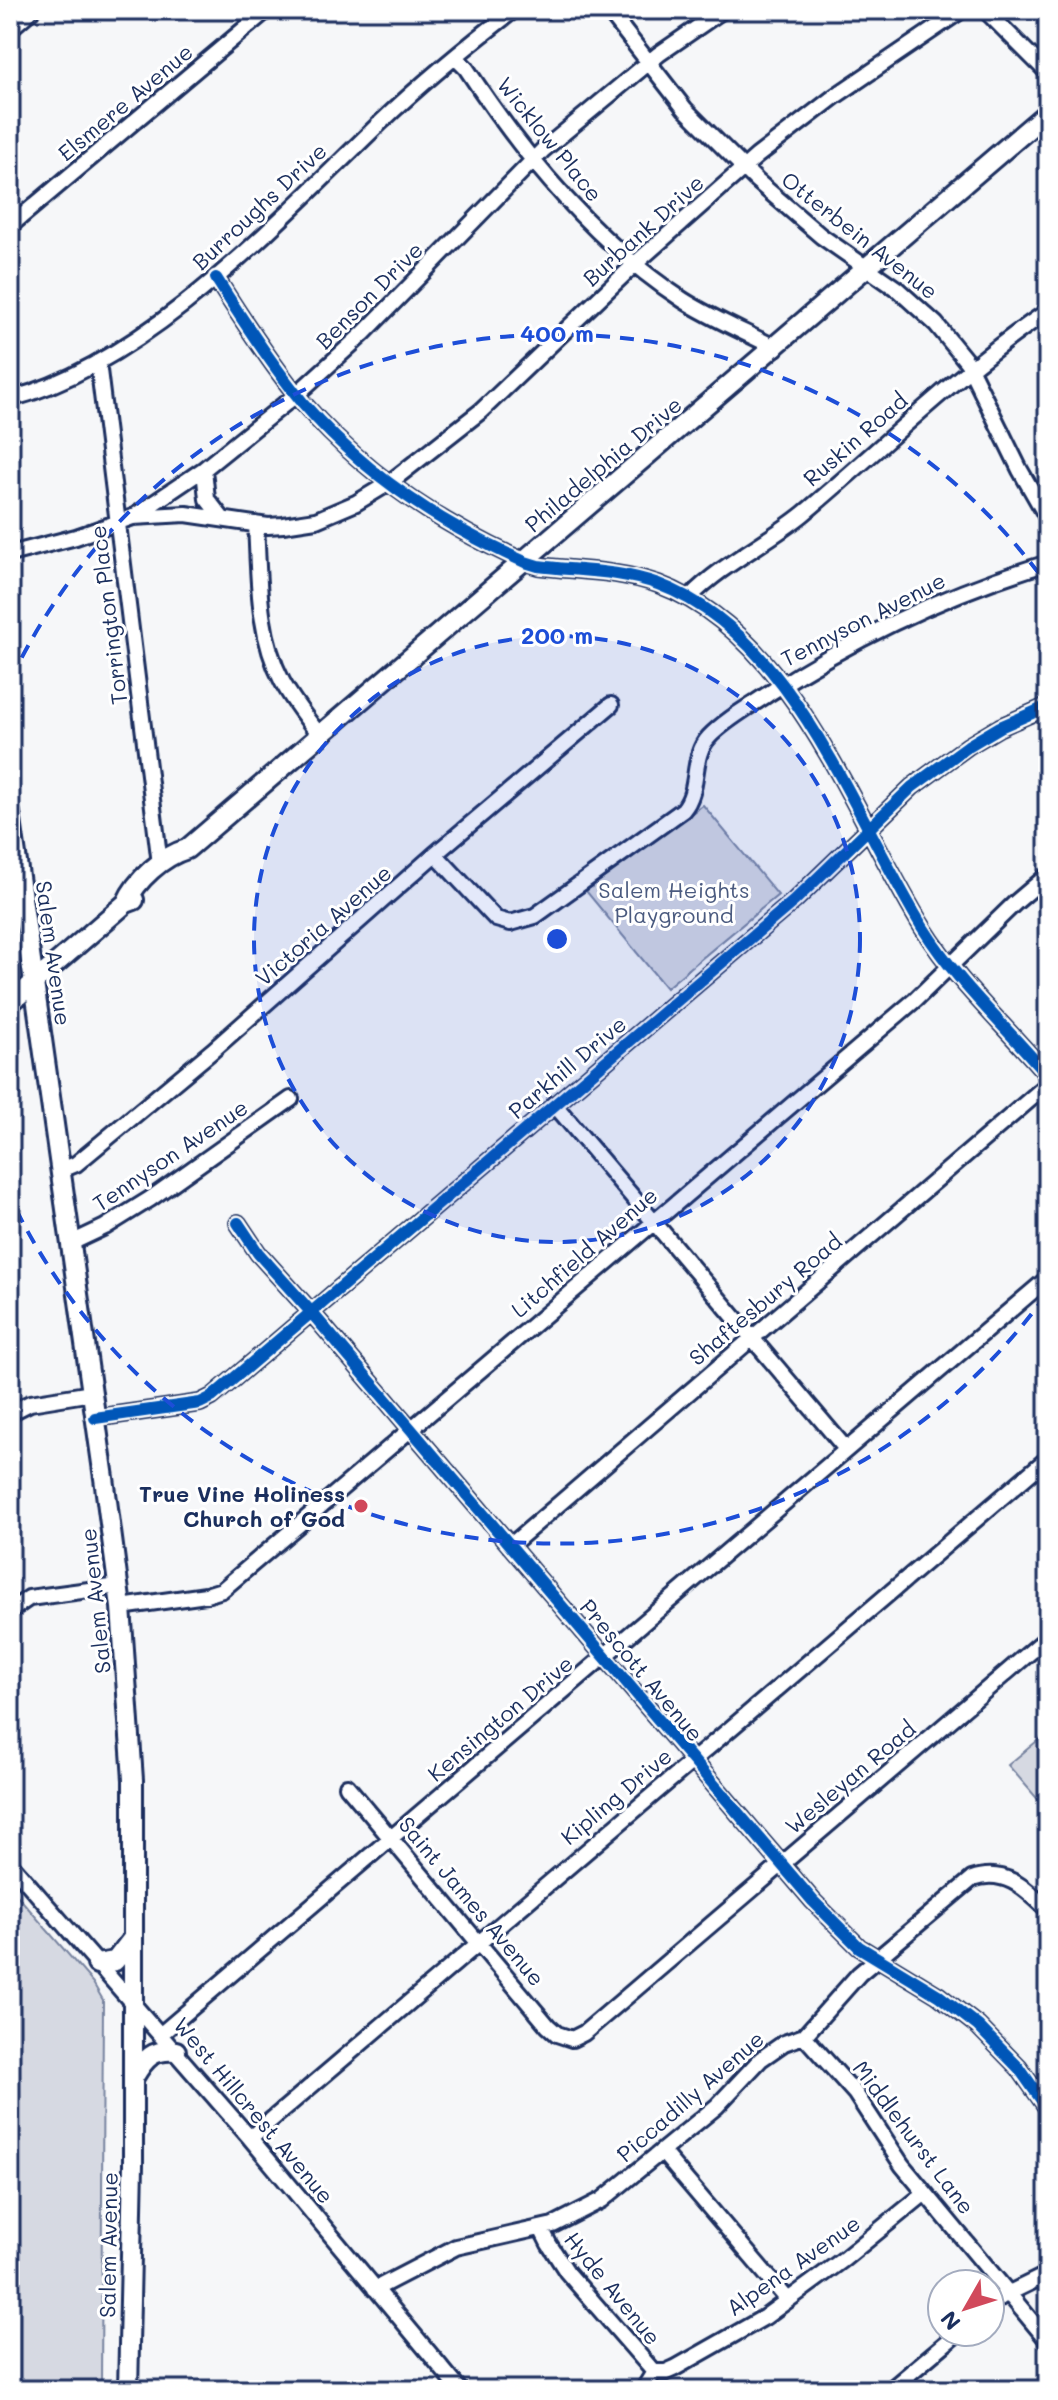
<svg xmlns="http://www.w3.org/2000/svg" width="1058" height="2400" font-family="Mali,sans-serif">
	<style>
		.green { fill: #d6d9e2; stroke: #7884a0; stroke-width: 2 }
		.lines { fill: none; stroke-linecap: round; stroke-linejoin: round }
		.minor-casing { stroke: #1b2f5e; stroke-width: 20 }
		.major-casing { stroke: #1b2f5e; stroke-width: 24 }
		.minor { stroke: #fff; stroke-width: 14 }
		.major { stroke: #fff; stroke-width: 18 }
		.cycleway-casing { stroke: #fff; stroke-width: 17 }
		.cycleway { stroke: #0057b8; stroke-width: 12 }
		.ring { fill: none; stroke: #1d4ed8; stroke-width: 4; stroke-dasharray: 14 10 }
		.poi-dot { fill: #d1495b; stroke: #fff; stroke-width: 3 }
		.labels { text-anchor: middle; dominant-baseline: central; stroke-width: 6; stroke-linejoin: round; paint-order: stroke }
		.street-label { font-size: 22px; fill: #1b2f5e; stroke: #fff }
		.park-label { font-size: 22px; fill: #4a5a7f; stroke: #fff }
		.poi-label { font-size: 22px; font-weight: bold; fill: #1b2f5e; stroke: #fff; text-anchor: end }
		.centre { fill: #1d4ed8; stroke: #fff; stroke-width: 4 }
		.ring-label { font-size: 24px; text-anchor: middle; font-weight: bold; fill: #1d4ed8; stroke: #fff; stroke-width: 6; stroke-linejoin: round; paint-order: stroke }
	</style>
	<rect width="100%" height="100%" fill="#f6f7f9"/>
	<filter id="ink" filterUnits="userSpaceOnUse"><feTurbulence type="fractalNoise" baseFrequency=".0125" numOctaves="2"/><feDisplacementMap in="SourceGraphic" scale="16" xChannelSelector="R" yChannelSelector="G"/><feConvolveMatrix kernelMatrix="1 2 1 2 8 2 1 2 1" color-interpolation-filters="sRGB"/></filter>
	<g filter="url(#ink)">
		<path class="green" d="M703 805 778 895 666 988 586 891Z
			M1048 1732V1811L1008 1765Z
			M10 1887 93 1983 103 2000 101 2390H10Z"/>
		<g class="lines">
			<g class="minor-casing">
				<path id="minor" d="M608 10 685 109 757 181 821 236 897 289 936 324 967 362 1020 470 1048 519
					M985 10 1048 73
					M10 29 32 10
					M455 57 466 68C523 155 594 242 683 300 713 319 745 332 776 348
					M10 226 267 10
					M216 278C243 321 271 364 303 403 363 473 442 525 525 562L538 566C578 571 619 570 658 584 793 634 853 815 923 928 958 984 1006 1026 1048 1076
					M98 362 160 864
					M10 399C148 363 279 220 380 123 422 83 467 46 514 10
					M204 469 207 499 222 518
					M133 517 186 514 268 526 283 525 316 520 356 503 389 483 481 411 636 263 757 156 834 97 962 10
					M256 524C259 577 257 633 282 681 293 702 307 719 321 737
					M10 554 76 537 133 517 204 469 297 394 364 333 543 150 659 54 723 10
					M690 597C722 564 767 543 803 514 884 446 960 370 1048 311
					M435 854 496 919 510 923 535 916 683 810C701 789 690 757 709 737 725 720 749 707 768 694 854 638 950 592 1048 563
					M554 1104 846 1449
					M59 1171 76 1164 212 1051 435 854 611 705
					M238 1223 258 1253 311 1312 813 1901 859 1947 938 1995 978 2026 1019 2068 1048 2109
					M71 1243 105 1227 150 1199 291 1099
					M10 1413 30 1403 92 1393
					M95 1418 200 1403 212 1397 794 901 912 787 968 746 1000 727 1048 706
					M510 1546 1048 1084
					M121 1607 206 1595 222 1590 915 1000 1015 903 1048 875
					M10 1611 29 1598 119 1586
					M347 1786 548 2026 557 2034 572 2039 584 2033 1048 1637
					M10 1863 250 2138 460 2390
					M161 2034 1048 1278
					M804 2036 855 2093 902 2165 1048 2341
					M250 2138 1048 1458
					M663 2153 788 2300
					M541 2228 549 2244 567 2272 654 2372
					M375 2289 456 2247 553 2225 602 2200 717 2106 761 2059 784 2043 804 2036 859 1974 972 1879C1005 1867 1026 1889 1048 1910
					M990 2306 1001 2297 1048 2274
					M654 2372H666L675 2368 765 2317 844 2259 925 2193
					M643 2390 654 2372
					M890 2390 959 2332"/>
			</g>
			<g class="major-casing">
				<path id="major" d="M10 813 104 1478 121 1607 133 1780V2165L128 2390
					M126 903C136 880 163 856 187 849L1048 112
					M10 1003 126 903 134 900
					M97 1964 115 1961 132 1939
					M134 2077C145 2058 153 2049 176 2051"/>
			</g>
			<use href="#minor" class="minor"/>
			<use href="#major" class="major"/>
			<g class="cycleway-casing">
				<path id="cycleway" d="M216 278C243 321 271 364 303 403 363 473 442 525 525 562L538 566C578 571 619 570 658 584 793 634 853 815 923 928 958 984 1006 1026 1048 1076
					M238 1223 258 1253 311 1312 813 1901 859 1947 938 1995 978 2026 1019 2068 1048 2109
					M95 1418 200 1403 212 1397 794 901 912 787 968 746 1000 727 1048 706"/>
			</g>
			<use href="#cycleway" class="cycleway"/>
		</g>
	</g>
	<circle cx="557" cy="939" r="303" fill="#1d4ed8" fill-opacity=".12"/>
	<g class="ring">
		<circle cx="557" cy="939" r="303"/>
		<path d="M1046 1295A605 605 0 0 1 11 1199M11 679A605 605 0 0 1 1046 583"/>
	</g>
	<circle class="poi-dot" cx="361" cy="1506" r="8"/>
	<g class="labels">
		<g class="street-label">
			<text transform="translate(125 102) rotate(-40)">Elsmere Avenue</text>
			<text transform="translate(550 139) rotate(51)">Wicklow Place</text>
			<text transform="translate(259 206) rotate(-43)">Burroughs Drive</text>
			<text transform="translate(643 230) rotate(-42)">Burbank Drive</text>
			<text transform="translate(860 235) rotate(38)">Otterbein Avenue</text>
			<text transform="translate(369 295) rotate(-45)">Benson Drive</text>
			<text transform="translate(855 439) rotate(-41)">Ruskin Road</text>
			<text transform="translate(603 464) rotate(-40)">Philadelphia Drive</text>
			<text transform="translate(108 615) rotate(-97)">Torrington Place</text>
			<text transform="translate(863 619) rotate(-27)">Tennyson Avenue</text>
			<text transform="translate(323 925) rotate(-41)">Victoria Avenue</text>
			<text transform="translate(54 953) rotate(82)">Salem Avenue</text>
			<text transform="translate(567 1067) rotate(-40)">Parkhill Drive</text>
			<text transform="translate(170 1155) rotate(-34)">Tennyson Avenue</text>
			<text transform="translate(584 1252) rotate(-41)">Litchfield Avenue</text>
			<text transform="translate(765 1299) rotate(-40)">Shaftesbury Road</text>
			<text transform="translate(95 1601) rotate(-96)">Salem Avenue</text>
			<text transform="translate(642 1670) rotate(50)">Prescott Avenue</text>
			<text transform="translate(500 1718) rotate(-40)">Kensington Drive</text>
			<text transform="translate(850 1777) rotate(-40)">Wesleyan Road</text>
			<text transform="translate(616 1796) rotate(-40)">Kipling Drive</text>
			<text transform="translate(472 1901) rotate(50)">Saint James Avenue</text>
			<text transform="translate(690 2096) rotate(-41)">Piccadilly Avenue</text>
			<text transform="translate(254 2110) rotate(50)">West Hillcrest Avenue</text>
			<text transform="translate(914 2137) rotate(53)">Middlehurst Lane</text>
			<text transform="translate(108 2245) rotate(-89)">Salem Avenue</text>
			<text transform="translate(793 2265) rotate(-35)">Alpena Avenue</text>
			<text transform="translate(613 2288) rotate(51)">Hyde Avenue</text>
		</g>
		<g class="park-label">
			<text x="674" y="889">Salem Heights<tspan x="674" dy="25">Playground</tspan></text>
		</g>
		<g class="poi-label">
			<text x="345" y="1493">True Vine Holiness<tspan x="345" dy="25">Church of God</tspan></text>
		</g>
	</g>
	<circle cx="557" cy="939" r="12" class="centre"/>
	<g class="ring-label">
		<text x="557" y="342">400 m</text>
		<text x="557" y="644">200 m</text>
	</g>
	<rect width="1058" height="2400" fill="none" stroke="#fff" stroke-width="40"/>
	<rect x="20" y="20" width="1018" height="2360" fill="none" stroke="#1b2f5e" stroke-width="3" filter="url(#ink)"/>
	<g transform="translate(966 2308) rotate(231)"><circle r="38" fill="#ffffff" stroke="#a4acbf" stroke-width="2"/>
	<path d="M0-6L14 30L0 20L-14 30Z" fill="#d1495b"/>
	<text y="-12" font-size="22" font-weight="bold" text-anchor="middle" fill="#1b2f5e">N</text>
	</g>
</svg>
